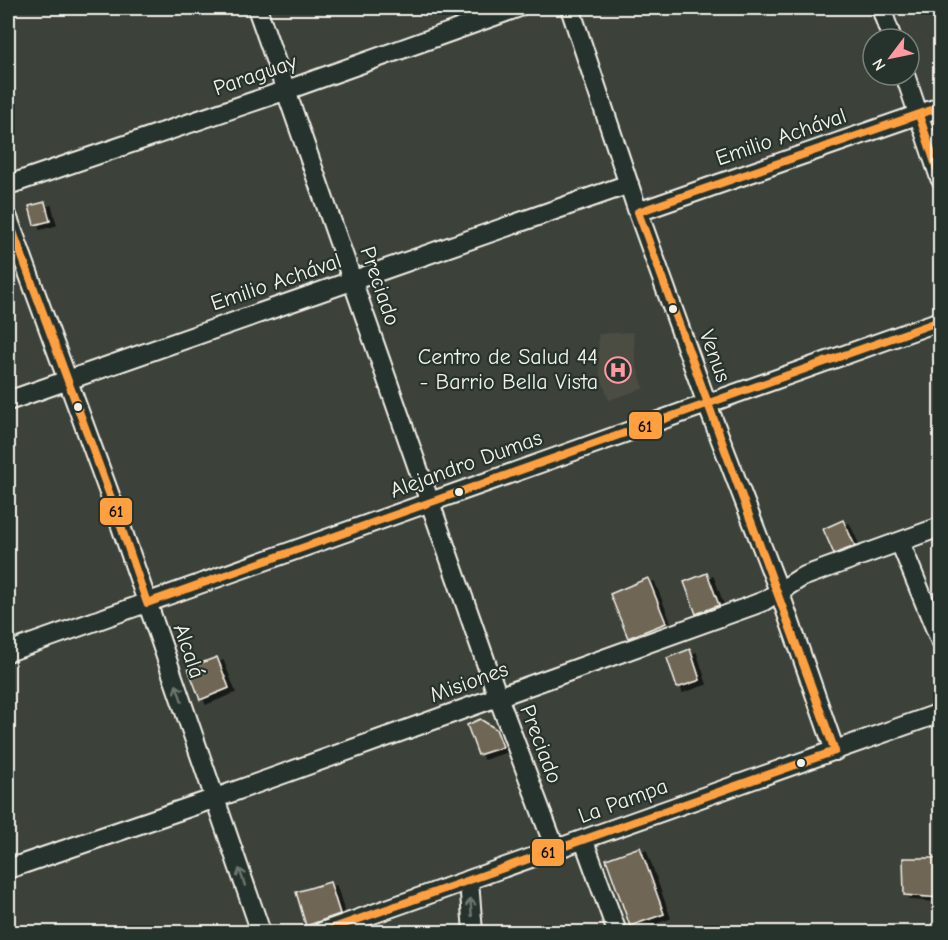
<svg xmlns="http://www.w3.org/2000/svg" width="948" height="940" font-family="'Comic Neue',sans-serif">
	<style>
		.built { fill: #4b4d43 }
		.building { fill: #6f6657; stroke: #f4f1e8; stroke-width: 1.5; filter: url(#shadow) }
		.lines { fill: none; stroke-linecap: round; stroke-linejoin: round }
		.minor-casing { stroke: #f4f1e8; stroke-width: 22 }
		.minor { stroke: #26332d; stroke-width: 18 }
		.bus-1-casing { stroke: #26332d; stroke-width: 12 }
		.bus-1 { stroke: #ffa040; stroke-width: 8 }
		.oneway { stroke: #6e766e }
		.bus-dot { fill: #f4f1e8; stroke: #26332d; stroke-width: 2 }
		.labels { text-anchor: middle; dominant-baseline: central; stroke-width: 4.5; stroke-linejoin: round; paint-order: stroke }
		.street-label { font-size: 22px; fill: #f4f1e8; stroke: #26332d }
		.poi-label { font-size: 22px; fill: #f4f1e8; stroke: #26332d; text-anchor: end }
		.line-badge { stroke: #26332d; stroke-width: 2 }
		.pale-badge-label { font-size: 16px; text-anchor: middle; font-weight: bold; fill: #111 }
	</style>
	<defs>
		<filter id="shadow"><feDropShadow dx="6" dy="4" stdDeviation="0" flood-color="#0009"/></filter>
	</defs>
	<rect width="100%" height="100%" fill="#3c423a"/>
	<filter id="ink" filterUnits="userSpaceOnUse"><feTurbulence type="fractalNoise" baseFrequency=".0167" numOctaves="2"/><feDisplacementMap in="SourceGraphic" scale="12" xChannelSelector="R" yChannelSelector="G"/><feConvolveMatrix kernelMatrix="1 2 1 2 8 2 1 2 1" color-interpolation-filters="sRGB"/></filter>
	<g filter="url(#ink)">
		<path class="built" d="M633 332 636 365 644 388 609 400 600 374 598 334Z"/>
		<path class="building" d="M45 202 50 221 34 225 29 206Z
			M843 520 855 546 834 554 823 529Z
			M707 573 719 605 696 614 684 582Z
			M648 578 666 623 628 638 610 594Z
			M690 649 700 680 677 688 667 658Z
			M217 657 229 688 200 700 188 668Z
			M480 719 496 729 503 747 478 755 467 725Z
			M640 847 664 914 630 926 606 859Z
			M903 858H940V898L904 895Z
			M330 882 340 914 306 926 296 892Z"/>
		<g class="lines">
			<g class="minor-casing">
				<path id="minor" d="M257 8 498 697 556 851
					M570 8 638 212 707 404 779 591 835 751
					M881 8 892 39
					M905 75 940 178
					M8 185 287 90 517 8
					M638 212 940 107
					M8 218 115 509 261 932
					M8 401 629 184
					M900 542 940 640
					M8 652 940 321
					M584 841 617 932
					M8 869 216 798 751 606 764 601 802 577 940 527
					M469 881 473 932
					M322 932 940 713"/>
			</g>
			<use href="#minor" class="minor"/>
			<g class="bus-1-casing">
				<path id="bus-1" d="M919 115 940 178
					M8 218 115 509 147 603 940 321
					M322 932 835 751 638 212 940 107"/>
			</g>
			<use href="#bus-1" class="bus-1"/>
		</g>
		<defs><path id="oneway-shaft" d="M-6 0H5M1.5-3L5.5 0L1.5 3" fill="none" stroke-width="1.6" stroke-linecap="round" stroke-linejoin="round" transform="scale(1.5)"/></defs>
		<g class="oneway">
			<use href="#oneway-shaft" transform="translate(179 693) rotate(-109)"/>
			<use href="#oneway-shaft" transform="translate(242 877) rotate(-109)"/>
			<use href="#oneway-shaft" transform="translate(471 907) rotate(-95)"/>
		</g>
	</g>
	<defs>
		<g id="hospital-ring" transform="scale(1.35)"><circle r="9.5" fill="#26332d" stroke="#ff9aa2" stroke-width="1.5"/><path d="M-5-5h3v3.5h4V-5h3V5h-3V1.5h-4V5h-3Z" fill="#ff9aa2"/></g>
	</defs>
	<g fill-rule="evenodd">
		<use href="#hospital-ring" x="618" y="370"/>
	</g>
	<g class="bus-dot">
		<circle cx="673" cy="309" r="5"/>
		<circle cx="78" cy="407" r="5"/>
		<circle cx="459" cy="492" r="5"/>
		<circle cx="801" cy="763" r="5"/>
	</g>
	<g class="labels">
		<g class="street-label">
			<text transform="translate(255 75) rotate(-19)">Paraguay</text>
			<text transform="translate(781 137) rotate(-19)">Emilio Achával</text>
			<text transform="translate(276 282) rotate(-19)">Emilio Achával</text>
			<text transform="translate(380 286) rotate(71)">Preciado</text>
			<text transform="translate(715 356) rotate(70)">Venus</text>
			<text transform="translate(466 464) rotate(-20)">Alejandro Dumas</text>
			<text transform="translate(189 651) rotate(71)">Alcalá</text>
			<text transform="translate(469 682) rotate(-20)">Misiones</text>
			<text transform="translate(541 744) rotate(69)">Preciado</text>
			<text transform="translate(623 801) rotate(-20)">La Pampa</text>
		</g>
		<g class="poi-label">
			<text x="598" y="357">Centro de Salud 44<tspan x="598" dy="25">- Barrio Bella Vista</tspan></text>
		</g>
	</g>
	<g class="line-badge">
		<rect x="628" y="411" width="35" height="29" rx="6" fill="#ffa040"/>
		<rect x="99" y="497" width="34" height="29" rx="6" fill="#ffa040"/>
		<rect x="531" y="838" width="34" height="29" rx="6" fill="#ffa040"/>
	</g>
	<g class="pale-badge-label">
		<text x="645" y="432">61</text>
		<text x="116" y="517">61</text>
		<text x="548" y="858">61</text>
	</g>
	<rect width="948" height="940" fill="none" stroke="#26332d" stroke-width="30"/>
	<rect x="15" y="15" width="918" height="910" fill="none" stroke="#f4f1e8" stroke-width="2" filter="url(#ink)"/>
	<g transform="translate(891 57) rotate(238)"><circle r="28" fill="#26332d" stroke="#787f78" stroke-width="1.5"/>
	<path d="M0-4.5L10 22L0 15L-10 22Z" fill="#ff9aa2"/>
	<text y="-9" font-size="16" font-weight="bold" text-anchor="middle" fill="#f4f1e8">N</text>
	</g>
</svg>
